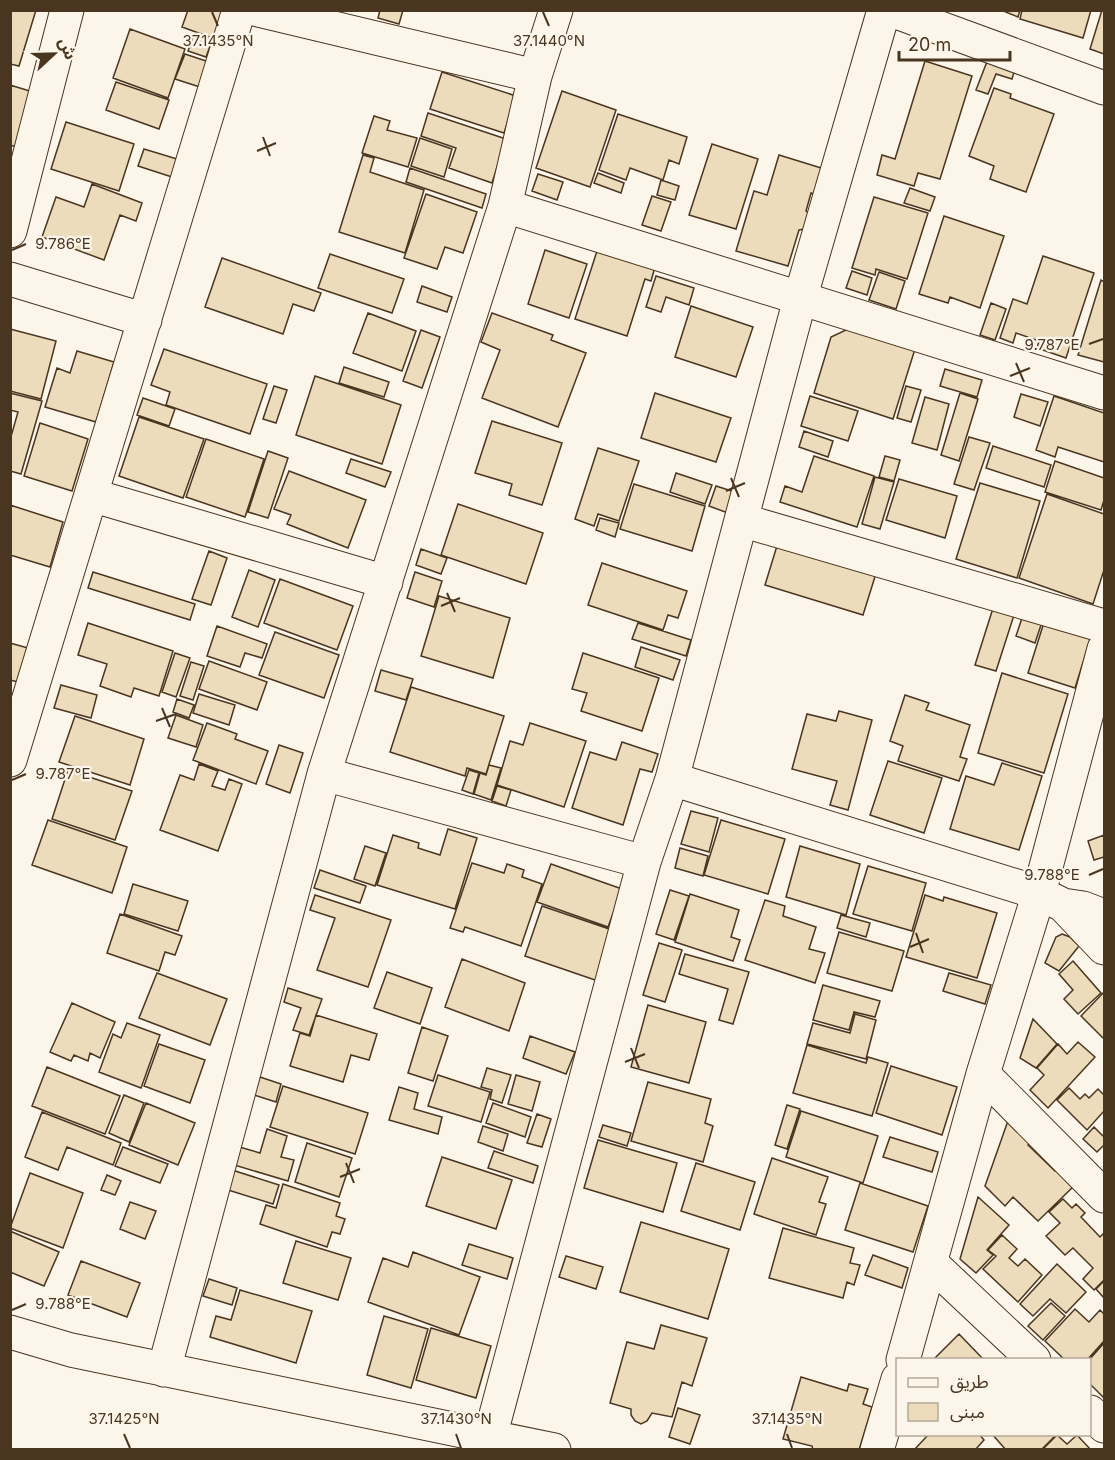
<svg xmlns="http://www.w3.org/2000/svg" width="1115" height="1460" font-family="Inter,'Noto Sans Arabic',sans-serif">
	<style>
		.building { fill: #ecdcbc; stroke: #4a3520; stroke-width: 1.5 }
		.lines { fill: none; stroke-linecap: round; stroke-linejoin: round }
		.minor-casing { stroke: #4a3520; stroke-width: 35 }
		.minor { stroke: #fbf6e9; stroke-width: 33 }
		.ticks { fill: none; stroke: #4a3520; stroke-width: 2 }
		.ticks-label { font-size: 15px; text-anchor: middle; fill: #4a3520; stroke: #fbf6e9; stroke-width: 4.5; stroke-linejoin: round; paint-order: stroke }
	</style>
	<rect width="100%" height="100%" fill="#fbf6e9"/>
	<path class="building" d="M10 10H36L19 66 10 64Z
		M188 10H217L228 14 218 40 182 27Z
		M380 10H403L399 24 378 18Z
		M1001 10H1020L1018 17Z
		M1022 10H1091L1083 38 1020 19Z
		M1102 10H1104V54L1090 49Z
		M130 29 185 49 168 98 113 78Z
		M194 34 212 41 206 57 188 51Z
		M185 54 212 63 203 88 175 79Z
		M988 59 1015 69 1012 79 996 74 988 94 976 90Z
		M925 61 972 76 940 179 918 173 914 186 877 175 882 155 895 159Z
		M442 72 516 96 504 133 430 109Z
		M116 82 169 100 159 129 106 110Z
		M10 85 43 95 26 150 10 145Z
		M994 88 1011 94 1010 98 1054 114 1026 192 990 179 994 166 969 156Z
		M562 91 616 110 590 187 536 168Z
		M428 113 506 139 492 183 449 168 456 148 421 136Z
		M618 114 687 137 679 164 669 160 663 180 630 168 626 180 599 170Z
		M374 116 390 121 387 130 417 138 408 167 362 153Z
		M66 122 134 144 119 191 51 169Z
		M420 138 452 149 444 177 411 166Z
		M712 144 758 159 736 229 689 215Z
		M144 149 177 159 172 177 138 166Z
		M363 155 374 158 370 172 424 190 405 253 339 232Z
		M779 155 831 171 823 197 811 193 806 211 816 219 805 229 799 230 788 266 736 251 754 191 767 195Z
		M410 168 486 194 482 208 406 182Z
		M598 173 624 183 621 193 594 183Z
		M538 174 563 182 557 200 532 191Z
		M661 180 679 186 675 200 657 195Z
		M92 184 142 203 136 221 120 215 104 260 42 237 56 197 84 207Z
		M910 188 935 197 930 211 904 203Z
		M426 194 477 212 463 253 445 247 437 269 404 258Z
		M652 196 671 202 661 231 642 225Z
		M874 197 928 213 907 279 876 269 875 275 852 268Z
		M944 216 1004 236 980 308 950 297 948 303 919 294Z
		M598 248 655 267 651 281 645 279 627 336 575 319Z
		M545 250 587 264 569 318 528 304Z
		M330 254 404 279 392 313 318 288Z
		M1043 256 1094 273 1066 358 1037 348 1039 341 1016 333 1013 343 1000 338 1013 299 1027 304Z
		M222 258 321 293 314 311 293 304 283 334 205 307Z
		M852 271 872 278 867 295 846 288Z
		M879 272 905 281 896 309 869 300Z
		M656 276 694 288 689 305 666 297 661 312 646 307Z
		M1101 280 1104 282V362L1078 355Z
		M422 286 452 297 447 312 417 302Z
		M991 303 1006 309 995 340 980 335Z
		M691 306 753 327 736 377 675 357Z
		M368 313 416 331 402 371 353 353Z
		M492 313 553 335 551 340 586 353 558 427 482 398 500 350 481 342Z
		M10 329 56 341 41 399 10 391Z
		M848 329 915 349 893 419 814 393 831 337Z
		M421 330 440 337 422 388 403 381Z
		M164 349 267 384 250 434 166 405 170 392 151 385Z
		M77 351 114 362 96 422 45 407 57 368 70 373Z
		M344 367 389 382 384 397 339 383Z
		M945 369 982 380 977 397 940 386Z
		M315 376 401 405 382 464 296 435Z
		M274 386 287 390 276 423 263 419Z
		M906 386 921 390 911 422 897 418Z
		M10 393 42 401 21 474 10 471V440L18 412 10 410Z
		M655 393 731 418 716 462 641 438Z
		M960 393 978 399 959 461 941 455Z
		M1021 394 1048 402 1040 426 1014 417Z
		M810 396 858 411 848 441 801 426Z
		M1054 396 1104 413V462L1058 447 1055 457 1036 450Z
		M925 397 949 404 937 450 912 443Z
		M143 398 175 409 169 426 137 415Z
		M139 417 204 439 183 498 119 476Z
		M492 421 562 443 542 505 509 495 512 484 475 473Z
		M40 423 88 439 72 491 24 476Z
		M804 431 833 441 828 457 799 447Z
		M969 437 990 443 974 490 954 484Z
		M206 439 264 459 245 517 186 497Z
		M993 446 1051 465 1044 487 986 468Z
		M598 448 639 461 619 521 598 514 594 526 575 519Z
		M268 451 288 458 268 518 248 512Z
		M814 456 874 476 857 527 780 502 785 486 802 492Z
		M885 456 900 460 894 481 879 477Z
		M351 459 391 472 385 487 346 473Z
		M1055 461 1104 478V500L1101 510 1045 492Z
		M289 471 366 500 348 548 287 524 291 515 274 509Z
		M676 473 712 485 705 504 670 492Z
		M875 477 894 482 880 529 862 524Z
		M899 479 957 496 945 538 886 520Z
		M980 483 1040 501 1017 578 956 559Z
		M634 484 705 506 692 551 620 529Z
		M716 486 735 492 728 513 709 506Z
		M1047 494 1104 514V570L1093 604 1019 578Z
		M458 504 543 533 526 584 441 555Z
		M10 505 63 522 50 567 10 555Z
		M600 518 619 523 615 537 596 530Z
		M780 536 878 567 863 615 765 585Z
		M421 549 447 558 441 574 416 565Z
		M209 551 227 558 211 605 192 599Z
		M602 563 687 591 678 618 668 615 663 630 588 605Z
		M249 570 275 580 258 627 232 617Z
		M93 572 195 604 190 620 88 588Z
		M415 572 442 581 434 607 407 598Z
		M280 579 353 606 337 650 264 623Z
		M439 596 510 618 493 678 421 656Z
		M994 605 1015 612 996 671 975 665Z
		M1025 609 1044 616 1035 643 1016 636Z
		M1046 616 1084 629 1090 640 1075 688 1028 673Z
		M88 623 173 651 159 696 134 688 131 697 100 686 107 664 78 655Z
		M638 623 691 640 686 656 632 639Z
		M217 626 267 644 262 658 245 653 240 667 207 656Z
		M275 632 339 655 324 698 259 675Z
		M10 643 28 648 18 682 10 680Z
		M641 647 680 660 673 680 635 667Z
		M175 653 190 658 176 697 162 692Z
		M583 653 659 678 642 731 581 711 587 693 572 689Z
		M209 661 267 682 257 710 199 689Z
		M191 662 204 666 193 700 180 696Z
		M381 670 413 679 406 700 375 691Z
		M1002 673 1068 694 1044 773 978 753Z
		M61 685 97 695 91 718 54 708Z
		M411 687 504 716 486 774 467 768 465 776 390 752Z
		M199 694 235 705 229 725 193 713Z
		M905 695 929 703 926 710 970 725 960 757 967 759 959 781 898 761 903 746 890 741Z
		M177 699 194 705 189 718 173 712Z
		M839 711 872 720 848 810 830 805 837 781 792 769 807 714 836 721Z
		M176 715 203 725 196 747 168 738Z
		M75 716 144 739 130 785 59 762Z
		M207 723 237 734 235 739 268 751 256 784 193 760Z
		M530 723 586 741 564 807 497 785 510 741 523 745Z
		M622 742 658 754 652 772 640 769 623 825 572 808 590 752 616 760Z
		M279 745 303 753 290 793 266 784Z
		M888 761 942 778 924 833 870 815Z
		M1002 763 1042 776 1019 850 950 829 966 776 994 785Z
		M199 764 218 771 212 786 225 790 229 779 242 784 218 851 160 830 180 775 194 780Z
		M489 765 501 768 491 800 474 794 480 773 486 775Z
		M68 770 132 791 115 840 52 819Z
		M469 770 479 773 473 794 462 790Z
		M497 786 511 790 506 806 492 801Z
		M691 811 718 818 709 852 681 844Z
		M48 820 127 847 112 893 32 865Z
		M721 820 785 839 768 894 704 875Z
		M448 829 477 838 455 909 377 885 393 835 419 843 418 848 440 855Z
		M1104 835V857L1094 860 1088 841Z
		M365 846 386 853 375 886 354 879Z
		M800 846 860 864 846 915 786 897Z
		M680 848 708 856 703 876 675 868Z
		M472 863 504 873 507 864 524 870 522 877 542 884 521 946 465 927 463 932 450 928Z
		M551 864 622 889 608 927 537 902Z
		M868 866 926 883 912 931 853 914Z
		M320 870 366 886 360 903 314 888Z
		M133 884 188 901 178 931 124 914Z
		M670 890 689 896 674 940 656 934Z
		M690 894 739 910 731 937 740 940 733 961 675 942Z
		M315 895 391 920 368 987 317 970 335 918 310 910Z
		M925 895 943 901 944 897 997 913 977 978 906 957Z
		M765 900 785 906 783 916 816 927 809 949 825 953 815 983 745 960Z
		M542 906 615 931 598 981 525 956Z
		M120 914 182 936 175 955 165 952 159 971 107 953Z
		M841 915 870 923 866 937 837 928Z
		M839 932 904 951 892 991 827 973Z
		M1062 934 1070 937 1079 946 1059 971 1045 963 1056 937Z
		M659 943 682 950 665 1002 643 995Z
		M685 954 749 972 733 1024 719 1020 728 989 679 974Z
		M462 959 525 983 509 1031 445 1007Z
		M1073 961 1101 993 1078 1014 1064 999 1073 990 1059 974Z
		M387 972 432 988 420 1024 374 1008Z
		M157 973 227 999 210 1045 139 1018Z
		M949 973 991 985 985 1004 943 991Z
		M823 985 880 1001 875 1017 854 1012 849 1030 813 1020Z
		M288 988 322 999 309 1035 293 1030 301 1008 284 1002Z
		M1104 992V1039L1081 1016Z
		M72 1003 115 1022 100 1058 90 1053 88 1061 74 1055 71 1061 50 1052Z
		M648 1005 706 1022 689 1083 631 1067Z
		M855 1014 876 1020 866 1059 807 1044 813 1023 850 1033Z
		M316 1015 377 1034 369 1060 351 1055 343 1082 290 1066 300 1033 310 1036Z
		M1033 1019 1057 1044 1036 1068 1020 1058Z
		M127 1023 160 1035 141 1088 99 1072 113 1034 121 1038Z
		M422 1027 448 1036 433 1081 408 1073Z
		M530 1036 575 1052 566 1074 523 1058Z
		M1078 1042 1095 1057 1048 1108 1030 1090 1044 1075 1037 1068 1058 1044 1067 1054Z
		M159 1044 205 1060 190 1103 144 1086Z
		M807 1045 866 1063 868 1057 888 1063 872 1116 793 1093Z
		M891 1066 957 1087 942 1135 876 1113Z
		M47 1067 120 1096 105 1134 32 1106Z
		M487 1068 511 1075 502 1103 490 1099 492 1090 481 1087Z
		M438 1075 490 1092 481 1122 428 1106Z
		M516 1075 540 1082 532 1111 508 1104Z
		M260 1077 281 1084 276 1102 254 1095Z
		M648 1082 711 1099 705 1123 713 1126 703 1162 631 1141Z
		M283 1086 368 1113 355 1154 270 1127Z
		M399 1087 418 1093 414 1109 442 1117 438 1134 389 1120Z
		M1069 1088 1080 1099 1085 1094 1089 1098 1098 1089 1104 1095V1111L1087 1130 1057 1100Z
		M124 1095 144 1103 129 1142 109 1133Z
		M146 1103 195 1123 178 1165 129 1145Z
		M493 1103 531 1117 525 1137 486 1123Z
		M787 1105 800 1109 787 1149 775 1145Z
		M801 1111 878 1136 863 1183 786 1157Z
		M42 1112 121 1143 113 1165 67 1147 58 1170 25 1157Z
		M537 1114 551 1119 542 1147 527 1143Z
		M1010 1115 1035 1138 1028 1145 1055 1171 1059 1167 1077 1183 1038 1221 1013 1197 1005 1206 985 1186Z
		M603 1125 631 1133 627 1146 599 1137Z
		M483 1126 508 1134 503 1151 478 1142Z
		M1094 1127 1104 1137V1145L1097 1152 1083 1139Z
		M267 1129 287 1136 281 1157 294 1160 288 1181 231 1164 236 1146 260 1153Z
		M890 1137 938 1152 932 1172 883 1157Z
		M598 1140 677 1163 663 1212 584 1188Z
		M307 1143 352 1158 339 1197 295 1182Z
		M123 1147 168 1164 160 1183 115 1166Z
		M494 1151 538 1166 533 1183 488 1168Z
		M442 1157 512 1180 496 1229 426 1206Z
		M772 1158 828 1177 819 1202 826 1204 816 1235 754 1214Z
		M696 1163 755 1182 740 1230 681 1211Z
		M232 1170 279 1185 273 1204 225 1189Z
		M30 1173 83 1193 63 1248 10 1228Z
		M107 1175 121 1181 115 1195 101 1190Z
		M860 1183 928 1206 913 1252 845 1230Z
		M283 1184 340 1203 336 1216 345 1219 340 1234 332 1232 327 1247 260 1224 266 1205 276 1208Z
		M978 1197 1009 1225 987 1250 993 1255 976 1273 960 1259Z
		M1063 1199 1072 1208 1076 1204 1085 1213 1081 1217 1100 1237 1104 1233V1280L1094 1290 1083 1279 1093 1268 1073 1248 1065 1255 1046 1236 1060 1223 1049 1212Z
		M130 1202 156 1211 145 1239 120 1229Z
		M641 1222 729 1249 708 1319 620 1292Z
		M783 1228 854 1248 850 1263 860 1265 854 1285 847 1282 843 1298 769 1278Z
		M10 1231 59 1252 44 1286 10 1272Z
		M1002 1235 1017 1249 1009 1258 1018 1266 1025 1259 1042 1275 1018 1302 983 1269 996 1256 988 1250Z
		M296 1241 351 1258 338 1300 283 1283Z
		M469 1244 513 1258 507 1279 462 1265Z
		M413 1252 480 1277 459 1335 368 1302 383 1258 408 1267Z
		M873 1255 908 1268 902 1288 865 1275Z
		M566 1256 603 1267 596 1289 559 1277Z
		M81 1261 140 1283 127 1317 68 1295Z
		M1057 1264 1086 1292 1066 1313 1050 1299 1033 1316 1020 1304Z
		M209 1279 237 1288 232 1305 203 1296Z
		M1104 1281V1298L1096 1289Z
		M240 1290 312 1311 296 1363 210 1337 216 1316 231 1320Z
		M1051 1303 1065 1316 1043 1340 1028 1326Z
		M1075 1309 1089 1322 1100 1310 1104 1314V1341L1087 1360H1065L1045 1341Z
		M384 1316 428 1329 411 1388 367 1375Z
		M661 1325 707 1338 692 1386 682 1382 672 1417 652 1413 647 1421 641 1424 635 1421 631 1415V1409L610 1403 627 1342 654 1349Z
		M431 1328 491 1346 476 1398 416 1380Z
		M959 1334 984 1360H933Z
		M1104 1343V1398L1090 1384 1089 1360Z
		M801 1377 847 1391 849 1384 868 1389 863 1404 872 1407 859 1450H813L812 1446 783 1439Z
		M678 1408 700 1415 690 1444 669 1437Z
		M929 1434H979L984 1440 975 1450H914Z
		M992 1434H1057L1041 1450H1006Z
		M1057 1435 1067 1444 1077 1435 1091 1450H1042Z"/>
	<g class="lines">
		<g class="minor-casing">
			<path id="minor" d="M258 10 535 76
				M891 10 1104 88
				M505 206 1104 393
				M10 231 67 10
				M10 279 145 320
				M91 495 386 582
				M741 520 1104 626
				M10 760 239 10
				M324 774 644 862
				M672 779 1039 893 1063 905 1083 908 1104 916
				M1064 906 1104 948
				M983 1074 1104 1196
				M931 1263 1034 1360
				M10 1332 71 1350 554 1450
				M903 1360 983 1074 1039 893 1104 649
				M164 1370 324 774 505 206 535 76 556 10
				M1090 1412 1104 1426
				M490 1437 644 862 672 779 800 299 884 10
				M877 1450 898 1379"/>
		</g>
		<use href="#minor" class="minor"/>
	</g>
	<path class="ticks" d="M212 12 218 26M543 12 549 26M263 137 270 156M257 151 276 143M12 250 26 244M1089 344 1103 339M1016 363 1024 382M1010 376 1030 368M731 478 739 497M726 491 745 483M447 593 455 612M441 606 460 598M162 708 170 727M156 721 176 714M12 780 26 774M1089 875 1103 869M916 933 923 953M910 947 929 939M631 1048 639 1068M625 1062 645 1054M346 1163 354 1183M340 1177 360 1169M12 1310 26 1304M124 1434 130 1448M456 1434 461 1448M787 1434 792 1448"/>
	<g class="ticks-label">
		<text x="218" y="46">37.1435°N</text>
		<text x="549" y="46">37.1440°N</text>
		<text x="63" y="249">9.786°E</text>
		<text x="1052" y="350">9.787°E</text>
		<text x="63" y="779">9.787°E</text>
		<text x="1052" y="880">9.788°E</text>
		<text x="63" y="1309">9.788°E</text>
		<text x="124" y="1424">37.1425°N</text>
		<text x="456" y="1424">37.1430°N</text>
		<text x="787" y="1424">37.1435°N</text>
	</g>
	<rect width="1115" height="1460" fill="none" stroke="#4a3520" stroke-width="24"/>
	<rect x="896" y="1358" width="195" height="78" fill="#fbf6e9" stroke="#b4a999" stroke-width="1.5"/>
	<rect x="908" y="1378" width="30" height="9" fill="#fbf6e9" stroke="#b4a999" stroke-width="1.5"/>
	<text x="950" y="1388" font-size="18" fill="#4a3520">طريق</text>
	<rect x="908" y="1403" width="30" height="18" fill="#ecdcbc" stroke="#b4a999" stroke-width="1.5"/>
	<text x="950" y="1418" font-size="18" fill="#4a3520">مبنى</text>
	<g transform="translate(54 54) rotate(68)" stroke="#fbf6e9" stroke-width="4.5" paint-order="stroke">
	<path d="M0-4.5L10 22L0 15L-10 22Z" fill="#4a3520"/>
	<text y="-9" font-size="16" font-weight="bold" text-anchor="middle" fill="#4a3520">ش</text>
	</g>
	<path d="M899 51v9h111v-9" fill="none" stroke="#4a3520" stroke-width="3"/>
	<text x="908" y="51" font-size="18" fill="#4a3520" stroke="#fbf6e9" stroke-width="4.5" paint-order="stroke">20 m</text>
</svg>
